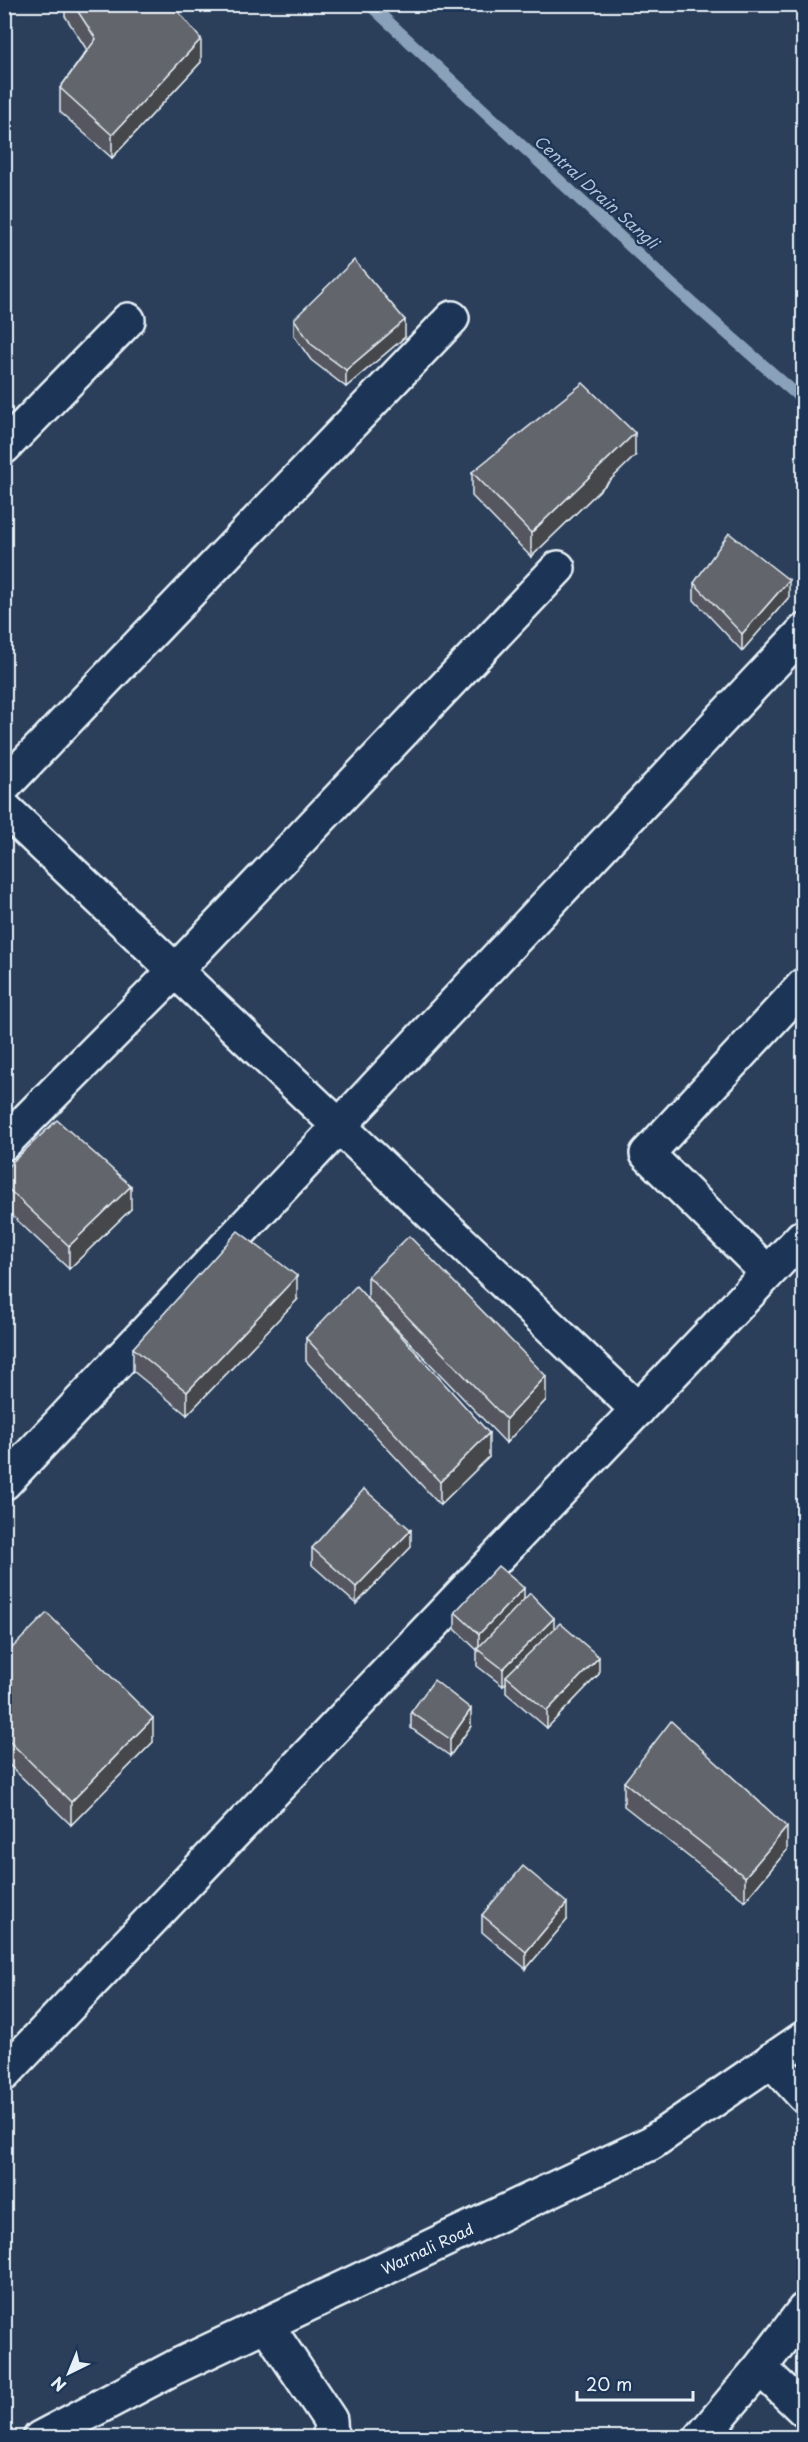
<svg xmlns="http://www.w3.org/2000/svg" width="808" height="2442" font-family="'Playpen Sans',sans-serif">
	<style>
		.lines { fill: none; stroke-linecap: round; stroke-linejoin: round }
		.stream { stroke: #8aa1ba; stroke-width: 12 }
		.minor-casing { stroke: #e8f1f8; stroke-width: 38 }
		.secondary-casing { stroke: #e8f1f8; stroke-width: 38 }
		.minor { stroke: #1d3557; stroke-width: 33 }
		.secondary { stroke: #1d3557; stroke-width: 33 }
		.wall { fill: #55575e; stroke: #e8f1f8; stroke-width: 1.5 }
		.shaded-wall { fill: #45474c; stroke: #e8f1f8; stroke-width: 1.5 }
		.building { fill: #63656d; stroke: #e8f1f8; stroke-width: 1.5 }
		.labels { text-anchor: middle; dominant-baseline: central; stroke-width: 4.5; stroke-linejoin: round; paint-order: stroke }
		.street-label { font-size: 15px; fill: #e8f1f8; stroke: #1d3557 }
		.water-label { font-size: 16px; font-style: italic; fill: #b1c2d4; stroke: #1d3557 }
	</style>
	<rect width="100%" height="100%" fill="#2b3f5b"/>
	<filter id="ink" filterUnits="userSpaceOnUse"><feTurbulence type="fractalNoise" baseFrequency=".0167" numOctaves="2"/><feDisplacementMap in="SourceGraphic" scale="12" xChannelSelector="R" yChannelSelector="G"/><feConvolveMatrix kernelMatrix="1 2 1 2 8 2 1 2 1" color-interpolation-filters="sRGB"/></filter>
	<g filter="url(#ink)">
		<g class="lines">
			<path class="stream" d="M369 4 671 284 804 401"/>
			<g class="minor-casing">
				<path id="minor" d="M4 447 128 320
					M4 786 452 318
					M4 808 638 1410
					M4 1143 176 970 558 568
					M768 1273 647 1154 804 985
					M4 1483 804 631
					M771 2060 804 2096
					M4 2074 768 1273 801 1238 804 1239
					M804 2310 760 2368 804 2410
					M266 2324 330 2420 331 2438
					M701 2438 760 2368"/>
			</g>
			<g class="secondary-casing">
				<path id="secondary" d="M40 2438 175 2367 651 2143 804 2038"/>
			</g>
			<use href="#minor" class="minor"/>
			<use href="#secondary" class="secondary"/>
		</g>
		<path class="wall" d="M65 4H172L201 62 112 158 60 112V88L87 50 65 16Z
			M294 319 405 337 346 387 311 360 294 336Z
			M635 456 531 557 472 496V472Z
			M694 583 789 597 742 651 694 600Z
			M4 1170 131 1209 69 1269 4 1208Z
			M368 1276 546 1400 506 1443 368 1299Z
			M297 1300 187 1415 133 1371V1348Z
			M306 1338 489 1457 440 1505 306 1361Z
			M411 1547 356 1604 312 1565V1548Z
			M524 1599 554 1630 599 1674 547 1728 506 1693V1683L503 1686 477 1666V1650L455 1629V1612Z
			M4 1656 153 1742 71 1825 4 1760Z
			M411 1712 471 1726 450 1756 411 1728Z
			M624 1782 787 1850 745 1901 624 1806Z
			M482 1915 567 1920 526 1969 482 1932Z"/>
		<path class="shaded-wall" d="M201 39V62L112 158V135Z
			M405 320V337L346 387V370Z
			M635 433V456L531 557V533Z
			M789 580V597L742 651V634Z
			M131 1186V1209L69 1269V1246Z
			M297 1276V1300L187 1415V1392Z
			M546 1376V1400L506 1443V1419Z
			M489 1433V1457L440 1505V1482Z
			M411 1530V1547L356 1604V1587Z
			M524 1588V1605L479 1651V1634Z
			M554 1618V1635L506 1676V1683L503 1686V1669Z
			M599 1657V1674L547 1728V1711Z
			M471 1709V1726L450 1756V1739Z
			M153 1718V1742L71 1825V1802Z
			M787 1827V1850L745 1901V1877Z
			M567 1903V1920L526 1969V1952Z"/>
		<path class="building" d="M73 4H172L201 39 112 135 60 88 96 39Z
			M354 260 405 320 346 370 311 344 294 319Z
			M583 383 635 433 531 533 472 472Z
			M729 533 789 580 742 634 694 583Z
			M57 1120 131 1186 69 1246 4 1185V1170Z
			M238 1231 297 1276 187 1392 133 1348Z
			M409 1236 546 1376 506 1419 368 1276Z
			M356 1286 489 1433 440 1482 306 1338Z
			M364 1489 411 1530 356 1587 312 1548Z
			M498 1566 524 1588 479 1634 455 1612Z
			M530 1593 554 1618 503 1669 477 1649Z
			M47 1613 153 1718 71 1802 4 1736V1656Z
			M560 1623 599 1657 547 1711 506 1676Z
			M434 1680 471 1709 450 1739 411 1712Z
			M671 1721 787 1827 745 1877 624 1782Z
			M523 1866 567 1903 526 1952 482 1915Z"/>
	</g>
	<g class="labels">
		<g class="street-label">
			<text transform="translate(427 2248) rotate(-25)">Warnali Road</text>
		</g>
		<g class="water-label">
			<text transform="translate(597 191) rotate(42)">Central Drain Sangli</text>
		</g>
	</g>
	<rect width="808" height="2442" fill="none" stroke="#1d3557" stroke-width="24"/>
	<rect x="12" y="12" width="784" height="2418" fill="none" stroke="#e8f1f8" stroke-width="2" filter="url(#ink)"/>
	<g transform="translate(69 2373) rotate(223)" stroke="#1d3557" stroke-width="4.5" paint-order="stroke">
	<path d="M0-4.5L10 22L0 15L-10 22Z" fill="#e8f1f8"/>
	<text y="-9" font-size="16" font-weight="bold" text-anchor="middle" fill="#e8f1f8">N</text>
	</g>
	<path d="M577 2391v9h116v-9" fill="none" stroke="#e8f1f8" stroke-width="3"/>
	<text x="586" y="2391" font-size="18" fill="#e8f1f8" stroke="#1d3557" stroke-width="4.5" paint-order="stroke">20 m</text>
</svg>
